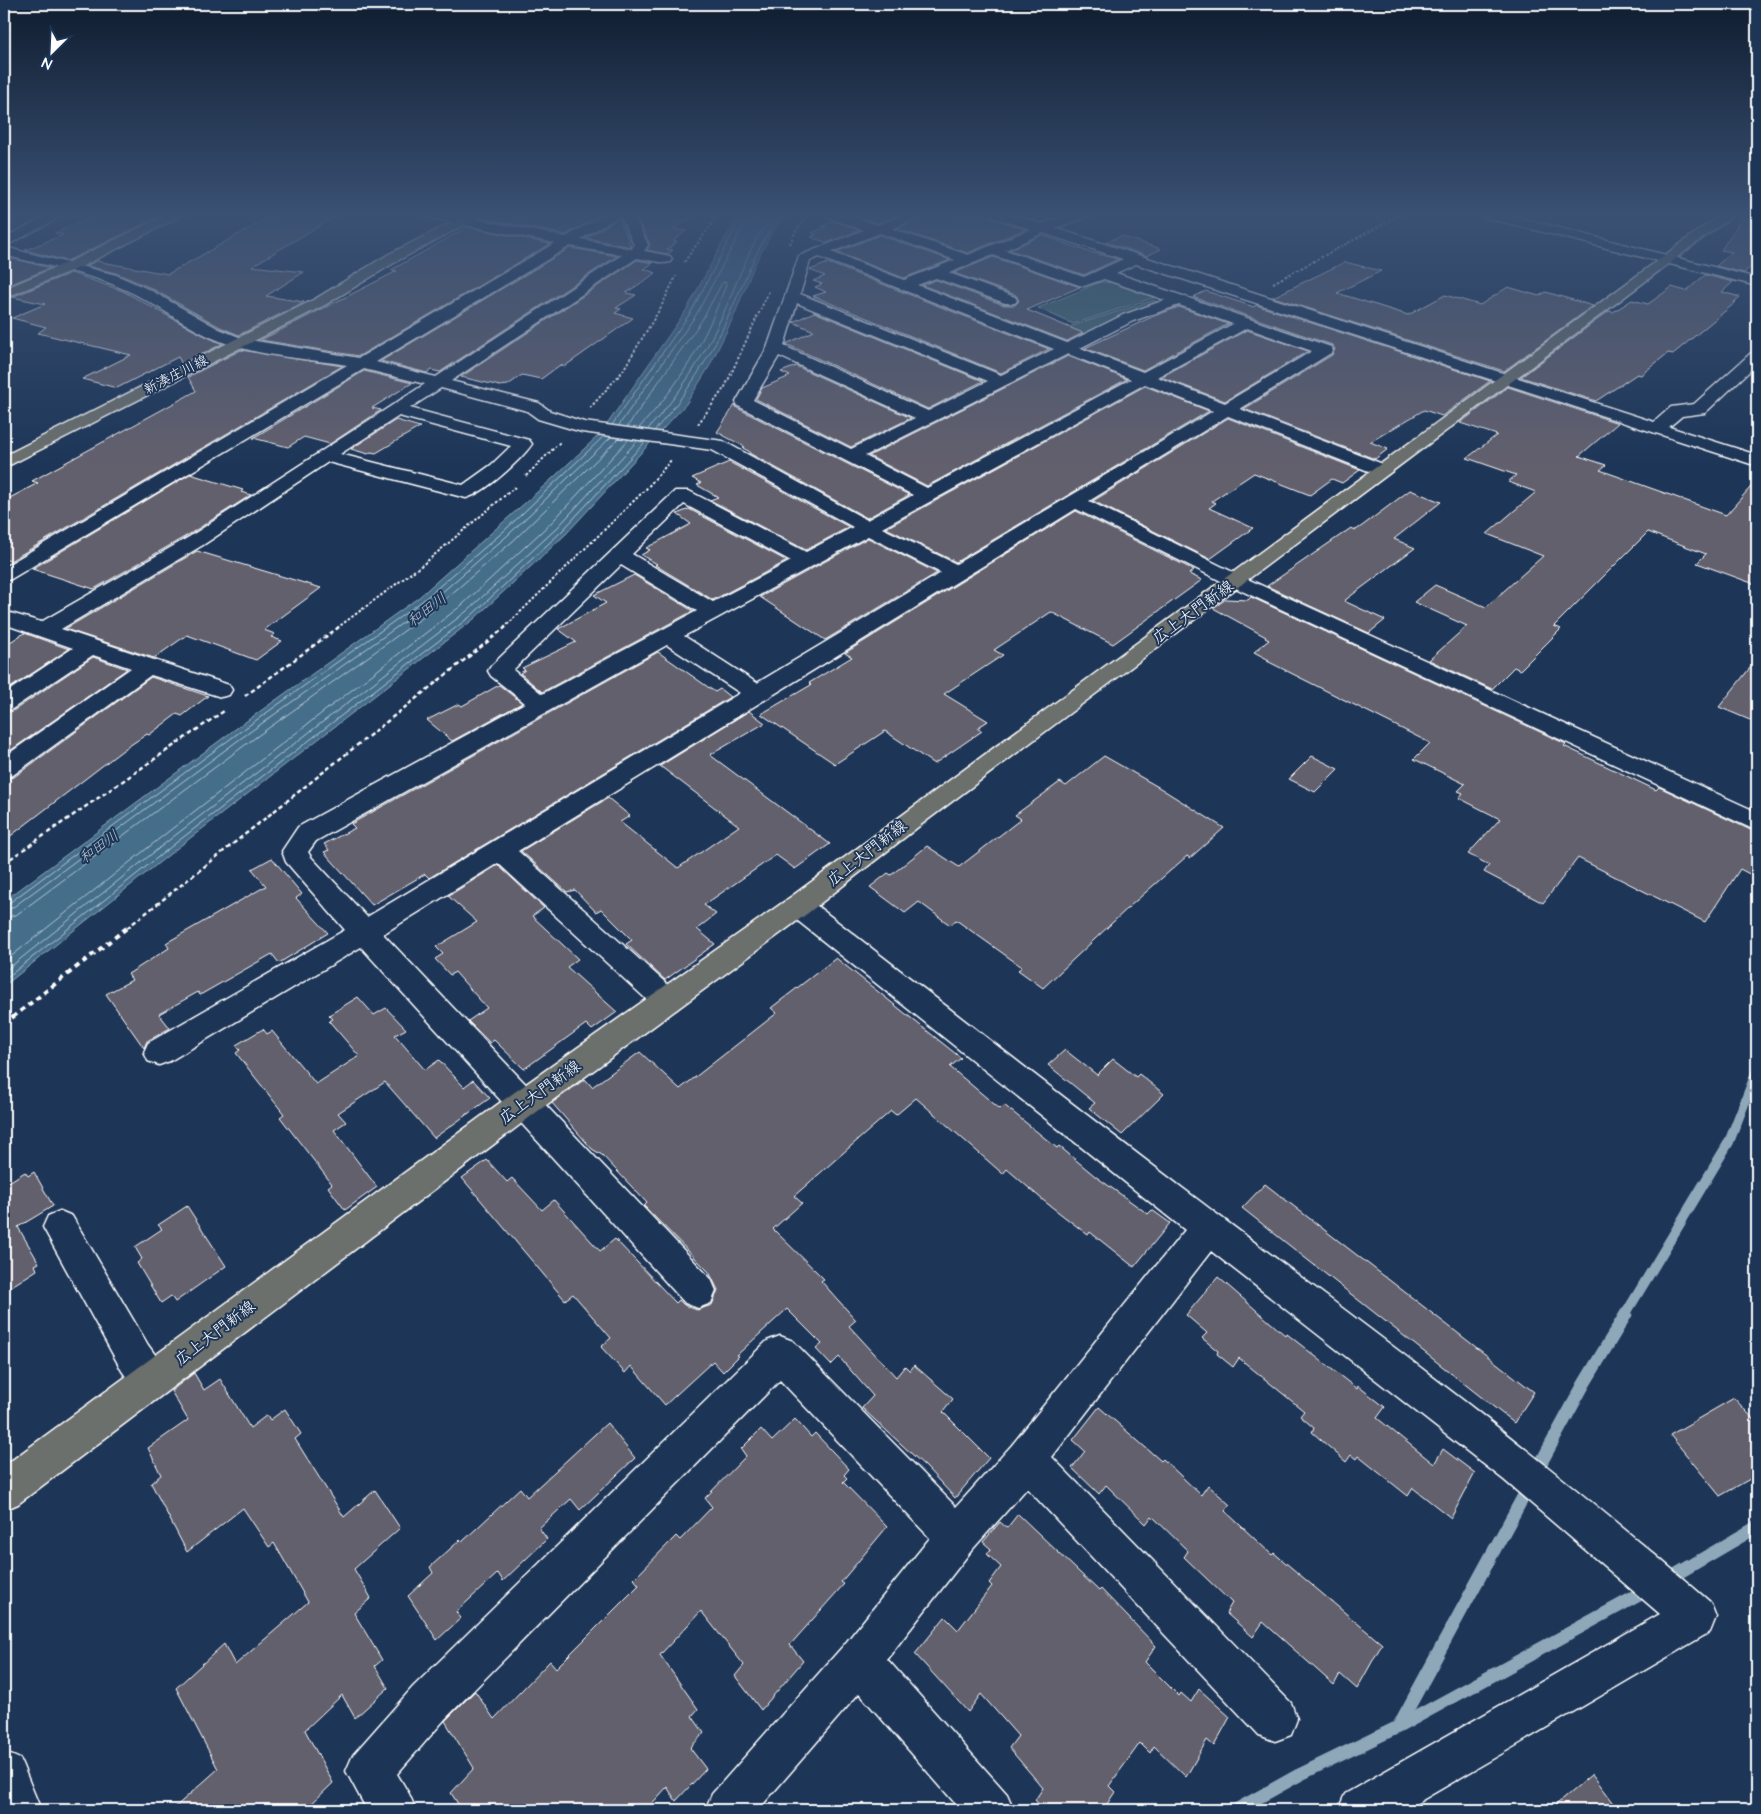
<svg xmlns="http://www.w3.org/2000/svg" width="1761" height="1814" font-family="'Architects Daughter','Klee One',sans-serif">
	<style>
		.green { fill: #4c7073; stroke: #a6b8b9 }
		.water { fill: #446e8b; stroke: #8fa8b9 }
		.lines { fill: none; stroke-linecap: round; stroke-linejoin: round }
		.shore { stroke: #b4c5d1; stroke-width: 1 }
		.stream-far1 { stroke: #8fa8b9; stroke-width: 10 }
		.stream { stroke: #8fa8b9; stroke-width: 13 }
		.building { fill: #63616d; stroke: #fff }
		.minor-casing { stroke: #fff; stroke-width: 3 }
		.major-casing { stroke: #fff; stroke-width: 3 }
		.path-far2 { stroke: #fff; stroke-width: 2; stroke-dasharray: 2.5 2; stroke-linecap: butt }
		.path-far1 { stroke: #fff; stroke-width: 2.5; stroke-dasharray: 4.5 3; stroke-linecap: butt }
		.path { stroke: #fff; stroke-width: 4; stroke-dasharray: 5.5 4.5; stroke-linecap: butt }
		.minor { fill: #1d3557; fill-rule: evenodd }
		.major { fill: #6c706d; fill-rule: evenodd }
		.labels { text-anchor: middle; dominant-baseline: central; stroke-width: 4; stroke-linejoin: round; paint-order: stroke }
		.far-street-label { font-size: 14px; fill: #fff; stroke: #1d3557 }
		.far-water-label { font-size: 15px; font-style: italic; fill: #b4c5d1; stroke: #1d3557 }
		.street-label { font-size: 16px; fill: #fff; stroke: #1d3557 }
	</style>
	<rect width="100%" height="100%" fill="#1d3557"/>
	<filter id="ink" filterUnits="userSpaceOnUse"><feTurbulence type="fractalNoise" baseFrequency=".02" numOctaves="2"/><feDisplacementMap in="SourceGraphic" scale="10" xChannelSelector="R" yChannelSelector="G"/><feConvolveMatrix kernelMatrix="1 2 1 2 8 2 1 2 1" color-interpolation-filters="sRGB"/></filter>
	<g filter="url(#ink)">
		<path class="green" d="M1101 282 1117 283 1156 297 1073 324 1038 308Z
			M1154 300 1158 302 1122 315 1084 335 1066 328Z"/>
		<path class="water" d="M740 214H788L772 232 754 266 734 316 709 367 686 404 566 534 474 619 180 846 4 986V901L234 730 418 598 553 478 601 433 687 309 732 225Z"/>
		<g class="lines">
			<path class="shore" d="M612 425 691 312 743 214
				M619 425 696 315 750 214
				M627 427 702 320 722 283 725 282 726 285C704 343 681 383 639 428
				M648 429C680 394 704 357 723 314 739 279 749 244 773 214
				M655 430C686 395 710 358 729 315 745 280 757 245 781 214
				M4 904 9 903 237 734 421 602 504 531 604 436
				M4 911 12 908 240 739 425 607 508 535 611 437
				M4 918 16 915 245 745 429 613 513 541 619 438
				M4 962 169 831 462 605 553 521 628 440
				M4 972 173 837 467 611 558 527 637 441
				M4 980 177 842 471 616 562 531 645 442"/>
			<path class="stream-far1" d="M1625 1315 1729 1142 1757 1071"/>
			<path class="stream" d="M1536 1472 1584 1384 1626 1314
				M1668 1579 1757 1527
				M1398 1727 1528 1488
				M1236 1810 1299 1775 1398 1727 1648 1590"/>
		</g>
		<path class="building" d="M101 214H165L67 261 25 250 63 235 55 233Z
			M275 214H339L252 266 304 272 266 296 304 302 239 335 220 327 151 288 116 273 87 266 96 261 168 274Z
			M487 214H601L566 235 481 218Z
			M635 214H697L674 229 686 231 673 241 677 242 667 249 673 250 667 254 647 250 650 244Z
			M855 214H901L877 223 853 215Z
			M927 214H982L1025 229 968 253 897 229Z
			M1745 214H1757V261L1744 273 1716 266 1732 252 1721 250Z
			M619 218 631 247 586 238Z
			M834 221 859 230 827 243 811 237 816 235 812 233 826 227 822 226Z
			M468 227 550 244 359 356 261 340 397 271 391 270Z
			M880 235 950 260 904 278 836 252Z
			M1042 235 1086 251 1118 259 1084 275 1010 250Z
			M1121 236 1161 249 1147 256 1106 242Z
			M570 248 617 256 440 372 431 370 427 373 381 361Z
			M993 257 1080 287 1027 310 1083 333 1067 341 922 285 936 280 1004 305H1015L1019 301 1016 295 954 273Z
			M7 258 19 260 50 268 4 287V259Z
			M637 260 653 263 644 269 656 273 626 293 636 295 616 308 621 309 615 313 633 318 565 366 560 365 541 379 522 375 508 385 500 386 461 377Z
			M1345 262 1381 271 1337 293 1408 315 1445 295 1480 305 1508 287 1539 296 1546 292 1593 306 1504 371 1273 297Z
			M828 263 1049 349 1001 373 813 296 826 292 815 287 822 284 813 281 825 276 810 270Z
			M71 273 123 291 195 331 222 344 182 364 178 357 117 388 82 379 131 355 38 333 46 327 12 318 45 304 12 297Z
			M1705 275 1733 282 1722 292 1740 297 1734 302H1736L1673 354 1668 353 1641 375 1637 374 1596 401 1521 377 1609 311 1613 312 1632 300 1648 304 1672 287 1686 291Z
			M1206 291 1254 307 1256 305 1490 381 1442 416 1424 410 1370 442 1388 449 1375 459 1244 409 1332 355 1335 349 1332 345 1193 297Z
			M1179 307 1228 324 1143 370 1085 348 1154 316Z
			M814 312 983 381 928 409 786 344 814 331 793 322Z
			M1247 330 1308 351 1225 401 1161 377Z
			M241 350 342 366 10 561 4 559V501L38 483 32 481 196 391 188 377Z
			M1068 356 1127 379 927 486 869 456Z
			M796 366 911 418 851 447 756 399 762 388 790 376 781 372Z
			M364 371 412 383 372 408 381 410 330 444 304 437 288 447 253 438Z
			M1145 386 1209 411 956 562 886 528Z
			M1508 387 1618 423 1579 456 1606 465 1600 470 1726 515 1757 480V585L1697 563 1706 554 1648 532 1554 626 1561 629 1520 670 1514 667 1492 689 1429 660 1467 626 1414 602 1435 585 1486 607 1543 556 1487 534 1536 492 1508 482 1516 475 1467 458 1497 435 1460 423Z
			M735 405 737 408 909 495 867 518 749 453 750 452 743 448 745 447 717 432Z
			M1228 418 1360 470 1342 483 1332 479 1310 495 1254 473 1212 501 1216 503 1209 508 1253 528 1210 559 1093 501Z
			M396 420 420 427 376 453 371 452 368 454 351 449Z
			M729 462 849 527 806 550 710 500 718 497 697 485 701 483 692 478Z
			M190 474 243 490 241 492 251 495 188 535 94 589 32 569Z
			M1410 490 1441 502 1394 539 1415 548 1344 601 1385 620 1369 633 1267 586 1351 528 1356 530 1362 526Z
			M689 509 787 561 713 600 655 565 657 564 641 555 650 550 646 548 691 524 677 514Z
			M1076 511 1194 570 1189 574 1202 580 1113 644 1051 612 994 650 1003 655 944 694 988 721 977 728 982 731 934 764 885 731 835 764 761 714 811 685 809 683 852 657 845 653Z
			M868 538 937 573 825 640 760 597Z
			M197 551 321 588 264 630 275 634 271 637 282 641 256 660 187 635 154 658 65 629Z
			M634 575 693 611 542 692 520 673 525 670 522 668 576 642 558 629 606 603 594 595Z
			M1251 597 1566 744 1564 746 1656 790 1659 787 1757 833V878L1740 869 1705 922 1578 858 1543 903 1484 872 1489 865 1468 854 1500 819 1459 798 1463 793 1458 791 1465 784 1414 759 1430 743 1267 661 1269 660 1254 652 1269 640 1265 638 1266 637 1213 608 1226 599 1248 600Z
			M24 633 69 649 4 692V646Z
			M658 652 715 692 720 689 730 697 429 878 425 874 372 905 324 852 329 850 324 844 355 828 351 824Z
			M93 657 127 669 4 755V713L13 711Z
			M1757 659V723L1719 707Z
			M151 677 208 696 182 716 177 714 149 735 147 734 123 750 4 841V779L14 777Z
			M499 685 522 703 452 741 427 720 459 704 462 706Z
			M749 711 765 723 710 755 830 844 795 869 776 855 704 905 716 914 697 929 715 944 665 980 626 944 632 940 601 909 596 912 575 890 567 892 521 851 608 798 630 816 620 822 678 868 739 826 660 766Z
			M1104 756 1160 788 1224 828 1190 858 1187 856 1129 907 1043 988 1018 970 1022 967 956 920 950 925 919 902 905 913 870 887 888 873 891 875 927 846 959 867 1021 819 1015 815 1060 782 1066 786Z
			M1312 756 1338 769 1315 792 1289 779Z
			M272 858 302 894 296 898 328 933 279 963 272 954 200 995 198 992 159 1014 170 1028 147 1041 144 1048 106 994 132 980 128 974 169 948 166 943 266 886 252 869Z
			M498 865 544 908 532 916 578 959 567 967 617 1012 592 1030 586 1024 524 1069 494 1040 490 1043 468 1021 487 1008 455 972 450 975 435 959 443 954 436 947 477 922 448 896Z
			M836 958 961 1058 950 1067 1000 1109 1004 1105 1057 1148 1059 1146 1095 1176 1148 1214 1152 1210 1170 1223 1134 1267 1090 1232 1088 1235 1044 1201 1007 1169 1003 1174 916 1098 896 1115 891 1111 794 1196 802 1203 773 1229 824 1279 821 1281 856 1320 849 1326 896 1377 905 1366 910 1371 914 1365 953 1399 943 1412 989 1458 955 1498 926 1467 862 1408 873 1396 839 1357 831 1365 816 1349 822 1344 787 1309 737 1355 739 1356 723 1372 713 1361 665 1405 631 1366 625 1373 601 1347 611 1338 573 1294 565 1300 462 1178 487 1160 507 1182 512 1178 542 1210 554 1200 600 1251 615 1239 676 1303 679 1300 684 1305 697 1310 712 1305 718 1290 709 1272 644 1206 647 1203 602 1155 592 1149 552 1103 585 1079 592 1087 640 1052 680 1089 777 1013 771 1008Z
			M358 997 374 1015 386 1008 406 1029 395 1035 425 1070 439 1060 464 1087 473 1080 490 1098 434 1138 385 1082 338 1113 346 1122 334 1130 377 1187 345 1210 328 1187 332 1184 280 1117 284 1114 236 1053 240 1050 236 1045 263 1029 267 1034 272 1031 316 1084 359 1056 329 1021 333 1019 329 1015Z
			M1065 1050 1097 1075 1113 1059 1136 1077 1139 1074 1164 1094 1122 1135 1089 1108 1095 1103 1048 1065Z
			M25 1172 28 1176 34 1172 53 1206 18 1227 39 1263 35 1265 37 1270 4 1291V1185Z
			M1265 1184 1534 1392 1514 1423 1242 1208Z
			M187 1206 226 1266 175 1302 171 1296 161 1303 137 1263 142 1259 135 1247 162 1229 158 1225Z
			M1218 1277 1286 1336 1287 1334 1357 1389 1358 1386 1385 1407 1377 1418 1434 1464 1443 1449 1475 1473 1451 1518 1413 1488 1408 1496 1358 1456 1356 1459 1351 1455 1346 1462 1312 1432 1314 1428 1300 1416 1304 1411 1239 1358 1233 1367 1217 1354 1218 1351 1202 1338 1207 1333 1186 1315Z
			M194 1373 204 1390 220 1379 250 1428 267 1415 270 1420 285 1409 301 1434 295 1439 344 1517 375 1490 400 1528 354 1569 371 1598 354 1613 382 1660 375 1666 388 1688 355 1718 342 1695 305 1730 333 1783 305 1810H172L218 1769 176 1688 224 1644 235 1665 308 1602 274 1543 269 1547 243 1508 187 1552 151 1483 161 1475 148 1448 188 1420 171 1391Z
			M1734 1398 1757 1423V1475L1720 1496 1670 1435Z
			M1099 1407 1161 1461 1163 1459 1201 1495 1208 1485 1230 1505 1225 1511 1272 1555 1274 1553 1382 1644 1357 1689 1340 1674 1334 1685 1263 1622 1253 1637 1226 1613 1232 1603 1184 1557 1188 1551 1152 1516 1146 1524 1106 1485 1099 1494 1072 1468 1085 1451 1073 1440Z
			M795 1419 811 1437 815 1433 849 1469 844 1475 847 1478 843 1482 887 1527 841 1582 844 1584 790 1645 803 1661 761 1710 735 1676 744 1665 701 1611 660 1655 698 1709 692 1716 704 1733 690 1748 706 1769 676 1801 667 1787 646 1810H462L451 1793 474 1768 445 1721 475 1691 494 1719 550 1661 556 1668 639 1585 634 1579 676 1536 680 1540 712 1507 705 1498 746 1456 741 1449 761 1429 772 1441Z
			M607 1423 635 1458 580 1510 571 1499 539 1528 547 1539 503 1581 498 1573 456 1612 461 1618 437 1640 408 1596 433 1573 430 1567 460 1540 462 1542 520 1488 527 1497Z
			M1018 1514 1099 1591 1101 1589 1156 1646 1145 1662 1179 1696 1181 1693 1191 1702 1199 1689 1230 1717 1214 1746 1207 1740 1186 1777 1154 1746 1150 1753 1140 1743 1109 1786 1115 1792 1103 1810H1044L1035 1800 1043 1788 1009 1748 1018 1736 981 1694 968 1712 915 1654 945 1617 958 1630 992 1586 989 1583 1001 1567 987 1554 991 1549 983 1542 1000 1522 1007 1528Z
			M1592 1774 1619 1810H1550Z"/>
		<g class="lines">
			<g class="minor-casing">
				<path id="minor" d="M50 214H66L4 247 116 275 150 290 219 329 244 339 359 358 555 243 426 217 425 214H451L566 237 605 214H633L648 245 644 251 670 256 672 259 670 262 665 263 637 258 451 381 539 403 550 411 584 422 723 441 867 520 913 495 738 406 736 402 767 348 799 256 864 230 827 217 826 214H845L877 225 907 214H925L892 229 968 255 1031 229 992 217 991 214H1010L1042 224 1067 214H1088L1087 217 1055 228 1654 422 1671 407 1694 404 1751 353 1757 351V364L1705 413 1682 416 1669 427 1757 455V466L1136 264 1116 273 1331 347 1333 350 1331 353 1240 409 1388 466 1391 470 1388 474H1376L1228 416 1089 501 1243 577 1757 812V831L1229 585 1076 509 518 851 677 993 682 1001 677 1009 667 1013 657 1009 498 863 383 934 711 1279 716 1291 711 1303 698 1308 685 1303 361 947 170 1061 159 1065 148 1061 144 1052 148 1043 345 930 286 862 282 851 298 827 525 703 491 676 488 671 491 666 675 491H689L806 552 853 527 712 450 582 432 538 419 527 411 441 388 410 408 529 440 532 444C521 460 485 493 466 498L328 462 203 545 61 629 229 685 232 690 229 695 221 697 151 675 13 775 4 777V757L131 668 93 655 12 709 4 711V694L73 648 4 624V611L41 622 189 537 425 384 364 369 11 579 4 581V567L347 365C305 358 261 357 220 341 186 328 158 304 124 289 86 272 44 265 4 255V238ZM620 215 634 245 632 249 581 239ZM880 233 955 260 904 280 831 252ZM1043 233 1123 259 1084 277 1005 250ZM570 246 622 255 436 377 376 362ZM993 255 1079 285 1084 286 1104 279 1165 300 1123 315 1067 343 917 285 936 278 1005 303H1015L1017 300 1015 297 949 273ZM819 257 1054 349 1001 375 800 294 810 261ZM797 303 988 381 928 411 784 346ZM1179 305 1233 324 1143 372 1080 348 1133 321ZM1247 328 1312 351 1225 403 1157 377ZM1068 354 1131 379 927 488 865 456ZM779 356 915 418 851 449 753 400ZM1145 384 1213 411 956 564 882 528ZM399 416 511 446 491 465 463 485 340 454ZM684 504 791 561 713 602 632 554ZM868 536 941 573 757 683 684 636ZM621 565 697 611 542 694 513 670ZM667 645 740 693 367 917 311 857 308 852 316 841Z
					M1482 214H1504L1757 278V286L1483 217Z
					M798 896 808 899C946 1006 1083 1113 1222 1218 1388 1342 1554 1466 1710 1602L1716 1617 1710 1632 1405 1810H1338L1345 1794 1660 1614 1504 1480 1211 1251 1052 1457 1291 1703 1297 1719 1291 1735 1275 1741 1259 1735 1027 1488 971 1551 887 1659 1007 1794 1014 1810H961L859 1693 758 1810H705L712 1794 844 1645 930 1538 780 1380 445 1719 397 1774 409 1794 416 1810H367L346 1771 353 1755 413 1687 767 1341 780 1336 793 1341 956 1507 1012 1445 1185 1230 788 913 784 906 788 899Z
					M60 1211 72 1216 148 1345 164 1367 170 1380 164 1393 151 1399 138 1393 122 1371 43 1227 48 1216Z
					M4 1752 20 1759 41 1810H4Z"/>
			</g>
			<g class="major-casing">
				<path id="major" d="M169 214H185L83 266 4 298V289L73 260Z
					M469 214H485L399 260 325 305 4 468V456L315 299 389 254Z
					M1721 214H1735L918 827 808 913 534 1114 18 1504 4 1510V1466L512 1094 788 899Z"/>
			</g>
			<path class="path-far2" d="M790 244 795 232 809 214
				M684 262 719 214
				M1273 283 1402 214
				M590 408 622 372 661 307 676 276
				M698 424 725 387 769 291
				M526 476 561 441
				M337 628 426 562 515 487
				M504 628 646 489 672 459"/>
			<path class="path-far1" d="M245 696 339 627
				M4 863 224 711
				M127 928 506 627"/>
			<path class="path" d="M4 1024 128 927"/>
			<use href="#minor" class="minor"/>
			<use href="#major" class="major"/>
		</g>
	</g>
	<linearGradient id="sky" x2="0" y2="1"><stop stop-color="#101d30"/><stop offset="0.46" stop-color="#3a5174"/><stop offset="1" stop-color="#3a5174" stop-opacity="0"/></linearGradient>
	<rect width="1761" height="468" fill="url(#sky)"/>
	<g class="labels">
		<g class="far-street-label">
			<text transform="translate(176 375) rotate(-27)">新湊庄川線</text>
		</g>
		<g class="far-water-label">
			<text transform="translate(427 610) rotate(-37)">和田川</text>
			<text transform="translate(99 847) rotate(-36)">和田川</text>
		</g>
		<g class="street-label">
			<text transform="translate(1193 612) rotate(-36)">広上大門新線</text>
			<text transform="translate(867 853) rotate(-38)">広上大門新線</text>
			<text transform="translate(540 1092) rotate(-36)">広上大門新線</text>
			<text transform="translate(215 1333) rotate(-37)">広上大門新線</text>
		</g>
	</g>
	<rect width="1761" height="1814" fill="none" stroke="#1d3557" stroke-width="20"/>
	<rect x="10" y="10" width="1741" height="1794" fill="none" stroke="#fff" stroke-width="2" filter="url(#ink)"/>
	<g transform="translate(52 52) rotate(204)" stroke="#1d3557" stroke-width="4" paint-order="stroke">
	<path d="M0-4L9 19L0 12L-9 19Z" fill="#ffffff"/>
	<text y="-8" font-size="14" font-weight="bold" text-anchor="middle" fill="#ffffff">N</text>
	</g>
</svg>
